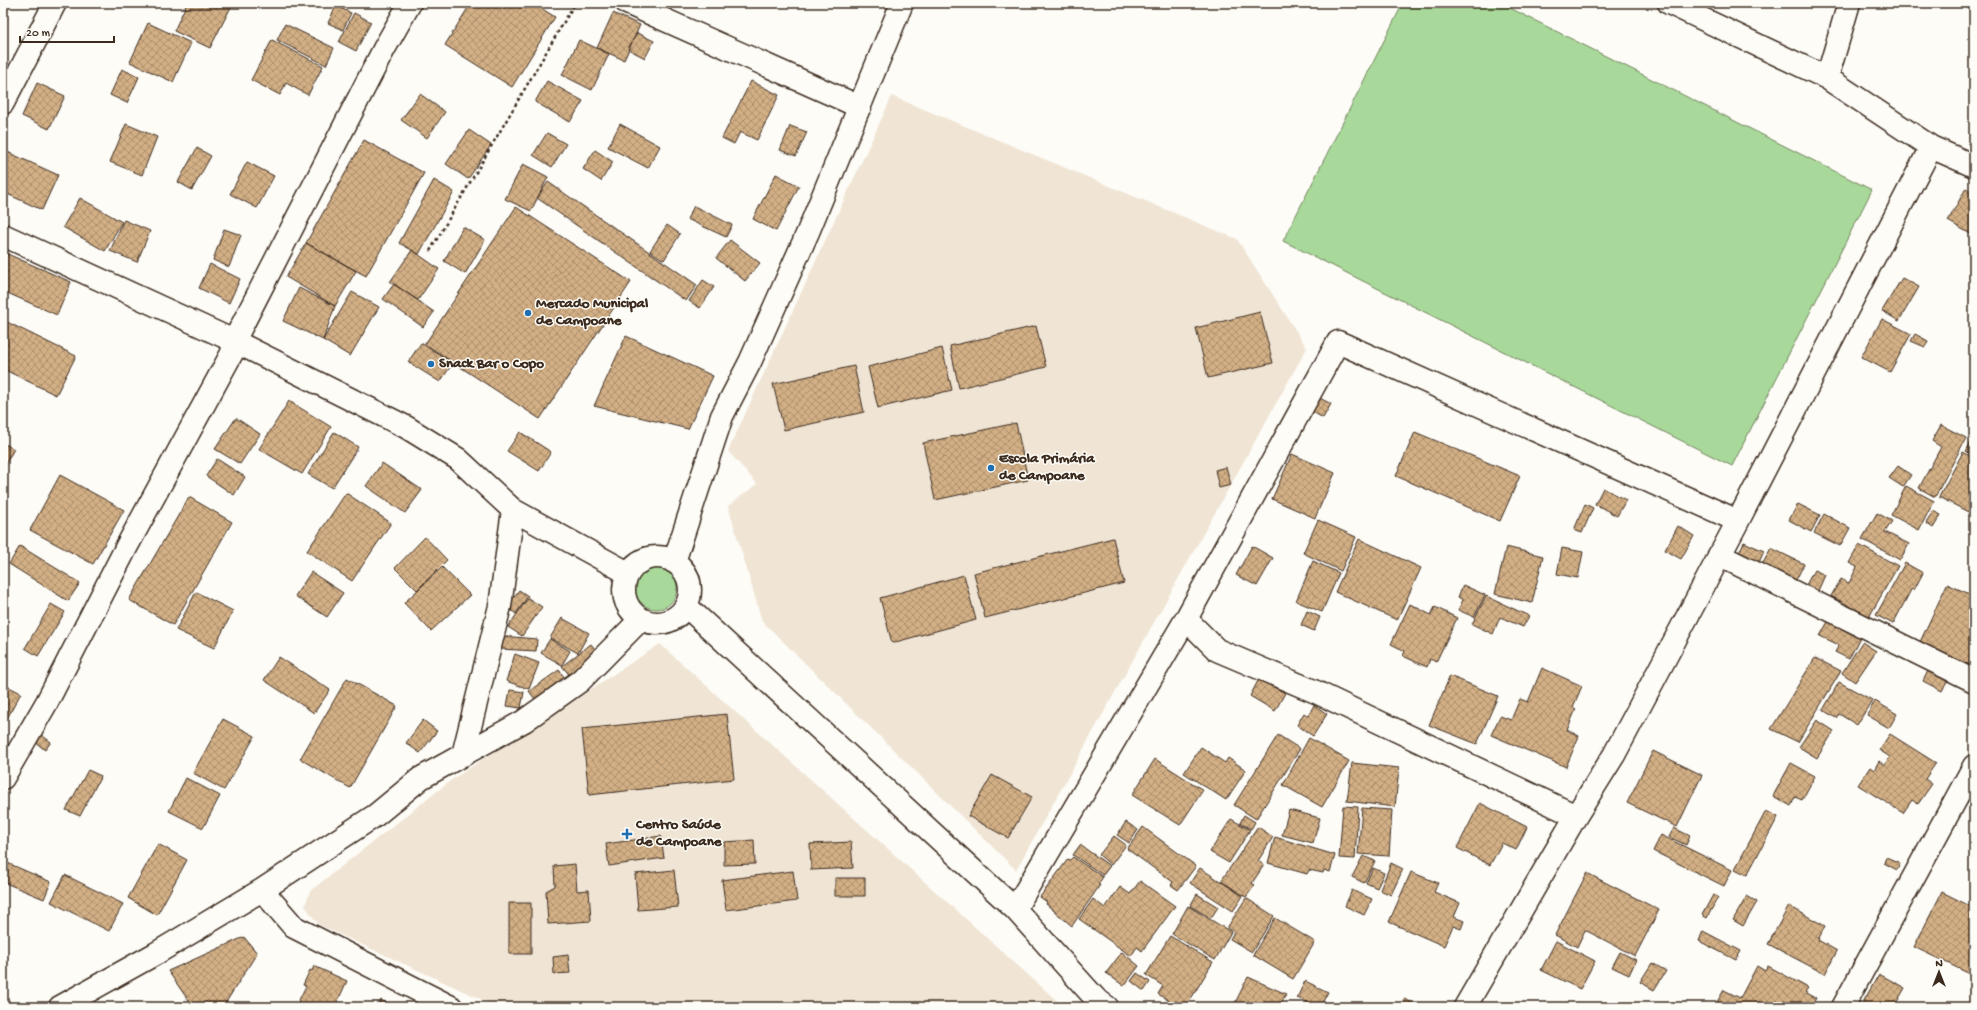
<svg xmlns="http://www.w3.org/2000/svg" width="1977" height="1010" font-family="'Gochi Hand',sans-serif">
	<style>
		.built { fill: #f0e5d5 }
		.park { fill: #a8d99a; stroke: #72825c }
		.building { fill: url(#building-cross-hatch); stroke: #3b2a1e }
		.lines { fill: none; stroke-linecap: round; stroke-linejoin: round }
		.minor-casing { stroke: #3b2a1e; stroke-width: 25 }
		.path { stroke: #3b2a1e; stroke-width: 2.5; stroke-dasharray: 3 3; stroke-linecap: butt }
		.minor { stroke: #fdfcf7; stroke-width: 22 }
		.poi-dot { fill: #1f6fb2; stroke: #fdfcf7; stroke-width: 1.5 }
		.labels { text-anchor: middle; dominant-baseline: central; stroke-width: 3; stroke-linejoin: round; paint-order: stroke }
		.poi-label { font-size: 15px; font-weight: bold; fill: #3b2a1e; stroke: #fdfcf7; text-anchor: start }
	</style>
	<defs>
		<pattern id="building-cross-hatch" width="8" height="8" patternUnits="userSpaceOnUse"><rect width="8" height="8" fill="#d2af85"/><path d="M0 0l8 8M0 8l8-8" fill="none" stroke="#ac8f6c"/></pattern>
	</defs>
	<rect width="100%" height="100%" fill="#fdfcf7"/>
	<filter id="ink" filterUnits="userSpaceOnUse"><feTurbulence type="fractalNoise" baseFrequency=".025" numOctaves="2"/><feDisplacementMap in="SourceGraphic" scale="8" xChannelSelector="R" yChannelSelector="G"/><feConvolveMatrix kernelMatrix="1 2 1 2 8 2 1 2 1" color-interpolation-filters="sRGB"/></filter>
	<g filter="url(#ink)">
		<path class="built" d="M892 96 1237 239 1307 348 1016 870 762 621 728 506 757 484 728 451Z
			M660 644 1064 1007H498L319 925 305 906 310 891 454 778Z"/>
		<path class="park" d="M1403 3H1500L1872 190 1732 466 1283 241Z
			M635 588a21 21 0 1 1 42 0a21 21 0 1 1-42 0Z"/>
		<path class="building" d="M187 3H227L232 5 210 48 174 31Z
			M471 3H533L555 17 512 87 445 45Z
			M336 6 351 13 343 30 328 23Z
			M354 13 371 22 356 51 339 42Z
			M613 13 640 25 624 60 597 48Z
			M148 23 191 43 173 82 130 62Z
			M285 24 334 48 326 65 277 40Z
			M637 33 654 41 645 58 628 49Z
			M272 40 323 66 308 95 286 83 280 95 251 80Z
			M579 40 609 54 592 90 562 75Z
			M122 69 139 77 127 103 110 95Z
			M547 81 583 101 570 122 535 102Z
			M751 81 779 95 757 140 740 132 734 144 722 138Z
			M37 83 65 96 49 129 22 116Z
			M420 94 445 112 427 138 401 120Z
			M126 124 157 137 142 175 110 162Z
			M620 124 660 146 648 168 608 147Z
			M790 126 807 132 796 156 780 150Z
			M469 130 491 145 468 179 446 164Z
			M547 133 566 144 552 167 533 155Z
			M364 140 424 173 366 276 306 243Z
			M197 148 211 156 192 190 178 182Z
			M3 150 58 175 42 210 3 192Z
			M595 150 613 162 601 181 583 169Z
			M247 162 274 176 257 208 230 194Z
			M523 164 548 177 531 211 505 199Z
			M776 174 799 186 776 231 753 219Z
			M434 180 454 192 419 254 399 243Z
			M548 182 697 285 686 301 537 198Z
			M1966 188 1974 193V236L1948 221Z
			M80 198 122 222 105 251 63 227Z
			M694 206 732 225 726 237 687 219Z
			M516 207 631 282 540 419 425 344Z
			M124 220 150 231 137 262 110 251Z
			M667 225 680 234 664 260 650 251Z
			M463 227 485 240 465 274 444 261Z
			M224 229 241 235 229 267 213 260Z
			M730 240 760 263 745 281 716 258Z
			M306 243 356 271 335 306 286 277Z
			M412 250 439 269 418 300 390 282Z
			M3 252 71 282 57 315 3 291Z
			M210 264 240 279 229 303 199 288Z
			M1902 278 1919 287 1899 321 1882 311Z
			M703 280 714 287 700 308 689 301Z
			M394 284 434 312 423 327 383 299Z
			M299 288 335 306 323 340 283 321Z
			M352 292 379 307 350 356 323 340Z
			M1260 312 1273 363 1208 378 1196 328Z
			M1882 319 1911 334 1890 372 1861 357Z
			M3 320 76 356 56 395 3 369Z
			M1036 326 1046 367 959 388 950 346Z
			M1915 334 1928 341 1925 347 1911 341Z
			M626 336 713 376 688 429 594 406Z
			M421 343 453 363 440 382 408 362Z
			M942 348 952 390 878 408 868 367Z
			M854 366 864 412 784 430 773 384Z
			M1318 397 1331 404 1323 418 1311 411Z
			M289 401 331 427 302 474 259 449Z
			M236 418 260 434 240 464 215 449Z
			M1016 423 1028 480 935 500 923 443Z
			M1941 425 1966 438 1935 497 1919 488 1941 447 1932 441Z
			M334 432 358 447 332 488 308 474Z
			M520 432 551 452 539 471 507 451Z
			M1415 432 1520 476 1500 521 1396 476Z
			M1974 437V456L1966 451Z
			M3 443 14 449 3 468Z
			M1963 452 1974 458V515L1939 497Z
			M1292 454 1335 473 1315 518 1272 499Z
			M217 459 245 477 234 495 206 476Z
			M382 463 422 490 405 513 366 486Z
			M1898 466 1911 475 1903 487 1889 478Z
			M1226 467 1231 485 1219 488 1215 470Z
			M60 475 124 510 93 564 30 530Z
			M1906 486 1934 501 1919 530 1891 515Z
			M1603 488 1626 500 1617 516 1595 504Z
			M346 493 391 523 352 581 307 551Z
			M189 497 232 522 173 625 129 600Z
			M1585 504 1593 508 1582 533 1574 530Z
			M1798 504 1820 515 1811 532 1789 520Z
			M1933 511 1941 515 1933 528 1926 523Z
			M1877 513 1892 521 1885 532 1909 544 1900 560 1862 539Z
			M1824 514 1850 528 1840 546 1814 533Z
			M1318 520 1356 537 1341 571 1303 553Z
			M1678 526 1694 536 1681 559 1665 550Z
			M425 537 447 560 417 590 395 568Z
			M1113 538 1124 583 985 618 974 573Z
			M1359 539 1421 568 1397 620 1335 592Z
			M1744 542 1764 551 1757 567 1737 557Z
			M1859 545 1898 566 1869 617 1831 596 1841 579 1849 583 1857 567 1849 563Z
			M20 546 80 583 68 601 9 564Z
			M1252 546 1273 558 1257 586 1236 575Z
			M1506 547 1543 556 1532 603 1495 594Z
			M1562 548 1583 552 1578 578 1557 574Z
			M1771 548 1804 564 1793 586 1760 569Z
			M1313 561 1339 573 1322 612 1296 601Z
			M1905 563 1923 573 1914 590 1912 588 1893 624 1876 615Z
			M442 567 470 595 431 631 404 603Z
			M1814 570 1825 575 1817 593 1805 587Z
			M311 572 343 593 327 617 295 596Z
			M964 575 976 620 892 643 880 598Z
			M1947 584 1974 596V667L1920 642Z
			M1463 585 1485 595 1474 617 1458 610 1463 600 1458 597Z
			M519 590 528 596 516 614 507 607Z
			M196 592 233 611 214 648 176 630Z
			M1486 596 1529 616 1523 627 1500 617 1493 634 1472 624Z
			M528 598 542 607 522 636 508 627Z
			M51 604 65 612 38 656 25 648Z
			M1410 604 1431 615 1435 607 1457 618 1436 662 1430 659 1427 667 1403 656 1405 651 1391 644Z
			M1307 611 1320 617 1314 631 1301 625Z
			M562 618 589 633 578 653 550 638Z
			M1830 618 1862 633 1849 659 1835 652 1839 645 1820 636Z
			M501 636 537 639 536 651 500 649Z
			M550 639 570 651 562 665 541 653Z
			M1862 642 1876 651 1855 682 1842 673Z
			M591 644 600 655 572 678 562 666Z
			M515 654 539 663 529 689 506 681Z
			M279 657 330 690 314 713 264 680Z
			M1815 658 1841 671 1798 742 1771 729Z
			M1930 667 1949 677 1942 691 1923 681Z
			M1542 668 1582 686 1573 707 1576 709 1567 730 1579 736 1566 767 1491 735 1500 716 1511 720 1520 699 1528 702Z
			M559 670 570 685 540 706 529 691Z
			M1450 676 1498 696 1477 744 1429 725Z
			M347 678 397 706 350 788 300 759Z
			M1259 679 1285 693 1275 711 1250 696Z
			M1839 682 1872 700 1857 725 1839 714 1836 718 1823 710Z
			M3 684 21 693 4 724 3 723Z
			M510 690 524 692 521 708 507 706Z
			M1875 701 1897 714 1889 728 1867 715Z
			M1314 705 1327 714 1313 736 1297 725 1304 713 1308 716Z
			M727 714 734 779 589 795 582 729Z
			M223 719 255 736 224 790 193 773Z
			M423 720 437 731 420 753 406 743Z
			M1817 720 1834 731 1817 758 1799 747Z
			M40 734 51 742 45 750 34 741Z
			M1890 734 1936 763 1925 779 1932 784 1918 804 1912 800 1903 813 1858 785 1870 767 1874 770 1879 761 1884 765 1890 757 1879 750Z
			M1278 735 1300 749 1256 819 1234 805Z
			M1309 738 1349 761 1322 807 1283 785Z
			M1201 747 1225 763 1228 758 1246 770 1226 800 1184 773Z
			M1653 751 1702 775 1677 827 1627 803Z
			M1155 759 1203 790 1180 825 1132 795Z
			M1352 763 1399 768 1395 807 1347 801Z
			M1791 763 1815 776 1802 800 1795 797 1791 806 1773 796Z
			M88 770 101 776 80 816 66 810Z
			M992 775 1032 797 1008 838 968 816Z
			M186 778 220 796 203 828 169 811Z
			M1480 803 1527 827 1516 850 1502 843 1490 865 1457 848Z
			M1343 806 1358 807 1355 859 1339 858Z
			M1362 808 1392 810 1389 856 1358 854Z
			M1289 810 1320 818 1313 843 1282 835Z
			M1766 811 1778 817 1747 875 1735 869Z
			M1244 815 1255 822 1251 829 1240 823Z
			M1231 819 1250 830 1229 863 1210 852Z
			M1126 822 1138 830 1129 843 1117 835Z
			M1143 827 1196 866 1178 890 1171 885 1173 882 1127 849Z
			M1258 827 1273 837 1258 861 1264 865 1252 883 1255 885 1246 897 1221 881Z
			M1674 828 1690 836 1686 845 1669 837Z
			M1661 835 1732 870 1724 886 1653 851Z
			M661 836 664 858 609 866 606 844Z
			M1114 836 1126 845 1111 865 1099 855Z
			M1275 837 1335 855 1330 872 1324 870 1323 873 1309 870 1307 874 1268 863Z
			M754 840 755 864 724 865V842Z
			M851 842 853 868 811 870 810 844Z
			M158 844 187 860 157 915 128 898Z
			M1080 845 1110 866 1103 875 1073 855Z
			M1363 856 1375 861 1364 883 1352 877Z
			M1073 857 1103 877 1098 884 1100 885 1072 926 1046 904 1047 902 1040 897 1068 859 1070 860Z
			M1886 857 1900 863 1897 870 1884 863Z
			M3 861 51 882 44 899 3 882Z
			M1391 863 1403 869 1391 895 1380 890Z
			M575 864 577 891 589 890 591 921 548 924 546 891 555 886 554 866Z
			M1200 868 1243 896 1233 911 1190 883Z
			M1373 868 1384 873 1377 888 1366 883Z
			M674 870 678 907 638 910 635 874Z
			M793 871 797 901 726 910 722 880Z
			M1411 872 1438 883 1434 892 1460 903 1454 917 1464 921 1461 929 1453 926 1444 946 1389 922Z
			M1587 873 1659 910 1635 956 1585 930 1577 947 1555 935Z
			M65 875 123 904 109 931 51 902Z
			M835 878H865V896H835Z
			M1140 881 1175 906 1142 951 1137 947 1131 956 1079 919 1093 899 1105 908 1120 887 1130 894Z
			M1352 890 1372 899 1364 915 1345 906Z
			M1942 892 1974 908V976L1914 947Z
			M1197 894 1218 907 1211 918 1190 906Z
			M1713 895 1718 897 1707 918 1702 915Z
			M1747 896 1757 902 1743 926 1733 920Z
			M1246 898 1274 916 1252 952 1230 939 1234 932 1227 928Z
			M509 903H531V954H509Z
			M1188 906 1231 932 1215 960 1172 934Z
			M1789 906 1825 926 1818 940 1837 951 1825 974 1768 944Z
			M1275 918 1315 942 1293 979 1253 955Z
			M1703 931 1741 951 1736 960 1699 941Z
			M1170 936 1213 962 1186 1007H1179L1158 994 1163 986 1146 975Z
			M244 937 257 953 223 1007H193L168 971Z
			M1556 941 1595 961 1580 989 1541 970Z
			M1122 952 1139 966 1124 986 1106 973Z
			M1620 952 1636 960 1629 975 1612 967Z
			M568 955 570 973 554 974 553 957Z
			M1652 963 1666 971 1654 990 1640 982Z
			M314 966 347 981 335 1007H309L298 1002 306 986 303 985 310 970 312 971Z
			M1757 966 1765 971 1768 966 1808 988 1805 992 1816 998 1811 1007H1714L1724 990 1740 998Z
			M1137 973 1150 982 1144 991 1131 981Z
			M1879 974 1905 988 1894 1007H1867L1862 1004Z
			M1248 977 1286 994 1280 1007H1233Z
			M1305 981 1328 992 1320 1007 1297 998Z
			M1404 999 1422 1007H1400Z
			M381 1000 395 1007H378Z
			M1520 1003 1528 1007H1518Z"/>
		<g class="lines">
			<g class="minor-casing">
				<path id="minor" d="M627 3 860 107
					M1669 3 1827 78 1931 147 1974 166
					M1827 78 1849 3
					M3 103 55 3
					M3 235 234 341 406 427 458 459 513 510 628 573
					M1719 555 1974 681
					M624 590a33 33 0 1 1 66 0a33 33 0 1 1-66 0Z
					M674 562 722 416 750 362 808 232 902 3
					M686 606 1015 909 1096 999 1107 1007
					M1186 619 1217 650 1316 692 1576 816
					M463 755 500 606 513 510
					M3 778 47 702 127 546 232 353 234 341 384 49 410 3
					M262 890 294 927 451 1007
					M1015 909 1186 619 1338 342 1738 521
					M60 1007 155 954 262 890 376 815 421 778 524 721 580 681 641 619
					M1465 1007 1576 816 1614 755 1738 521 1931 147
					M1843 1007 1974 766"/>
			</g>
			<path class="path" d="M430 251 575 3"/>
			<use href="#minor" class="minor"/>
		</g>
	</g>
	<g class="poi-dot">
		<circle cx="528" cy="313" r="4"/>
		<circle cx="431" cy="364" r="4"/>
		<circle cx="991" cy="468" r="4"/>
		<path d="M625 828h4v4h4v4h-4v4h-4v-4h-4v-4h4z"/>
	</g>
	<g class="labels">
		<g class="poi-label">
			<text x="536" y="304">Mercado Municipal<tspan x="536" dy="17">de Campoane</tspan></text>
			<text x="439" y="364">Snack Bar o Copo</text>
			<text x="999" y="459">Escola Primária<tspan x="999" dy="17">de Campoane</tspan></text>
			<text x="636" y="825">Centro Saúde<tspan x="636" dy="17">de Campoane</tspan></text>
		</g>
	</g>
	<rect width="1977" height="1010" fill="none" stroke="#fdfcf7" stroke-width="16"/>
	<rect x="8" y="8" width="1961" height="994" fill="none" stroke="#3b2a1e" stroke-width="1.5" filter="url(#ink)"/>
	<g transform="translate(1939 972)" stroke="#fdfcf7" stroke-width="3" paint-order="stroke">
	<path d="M0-3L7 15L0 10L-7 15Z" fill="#3b2a1e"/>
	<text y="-6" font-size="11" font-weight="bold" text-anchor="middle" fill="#3b2a1e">N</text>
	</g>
	<path d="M20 36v6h94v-6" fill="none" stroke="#3b2a1e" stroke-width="2"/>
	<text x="26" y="36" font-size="12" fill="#3b2a1e" stroke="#fdfcf7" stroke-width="3" paint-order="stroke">20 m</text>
</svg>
